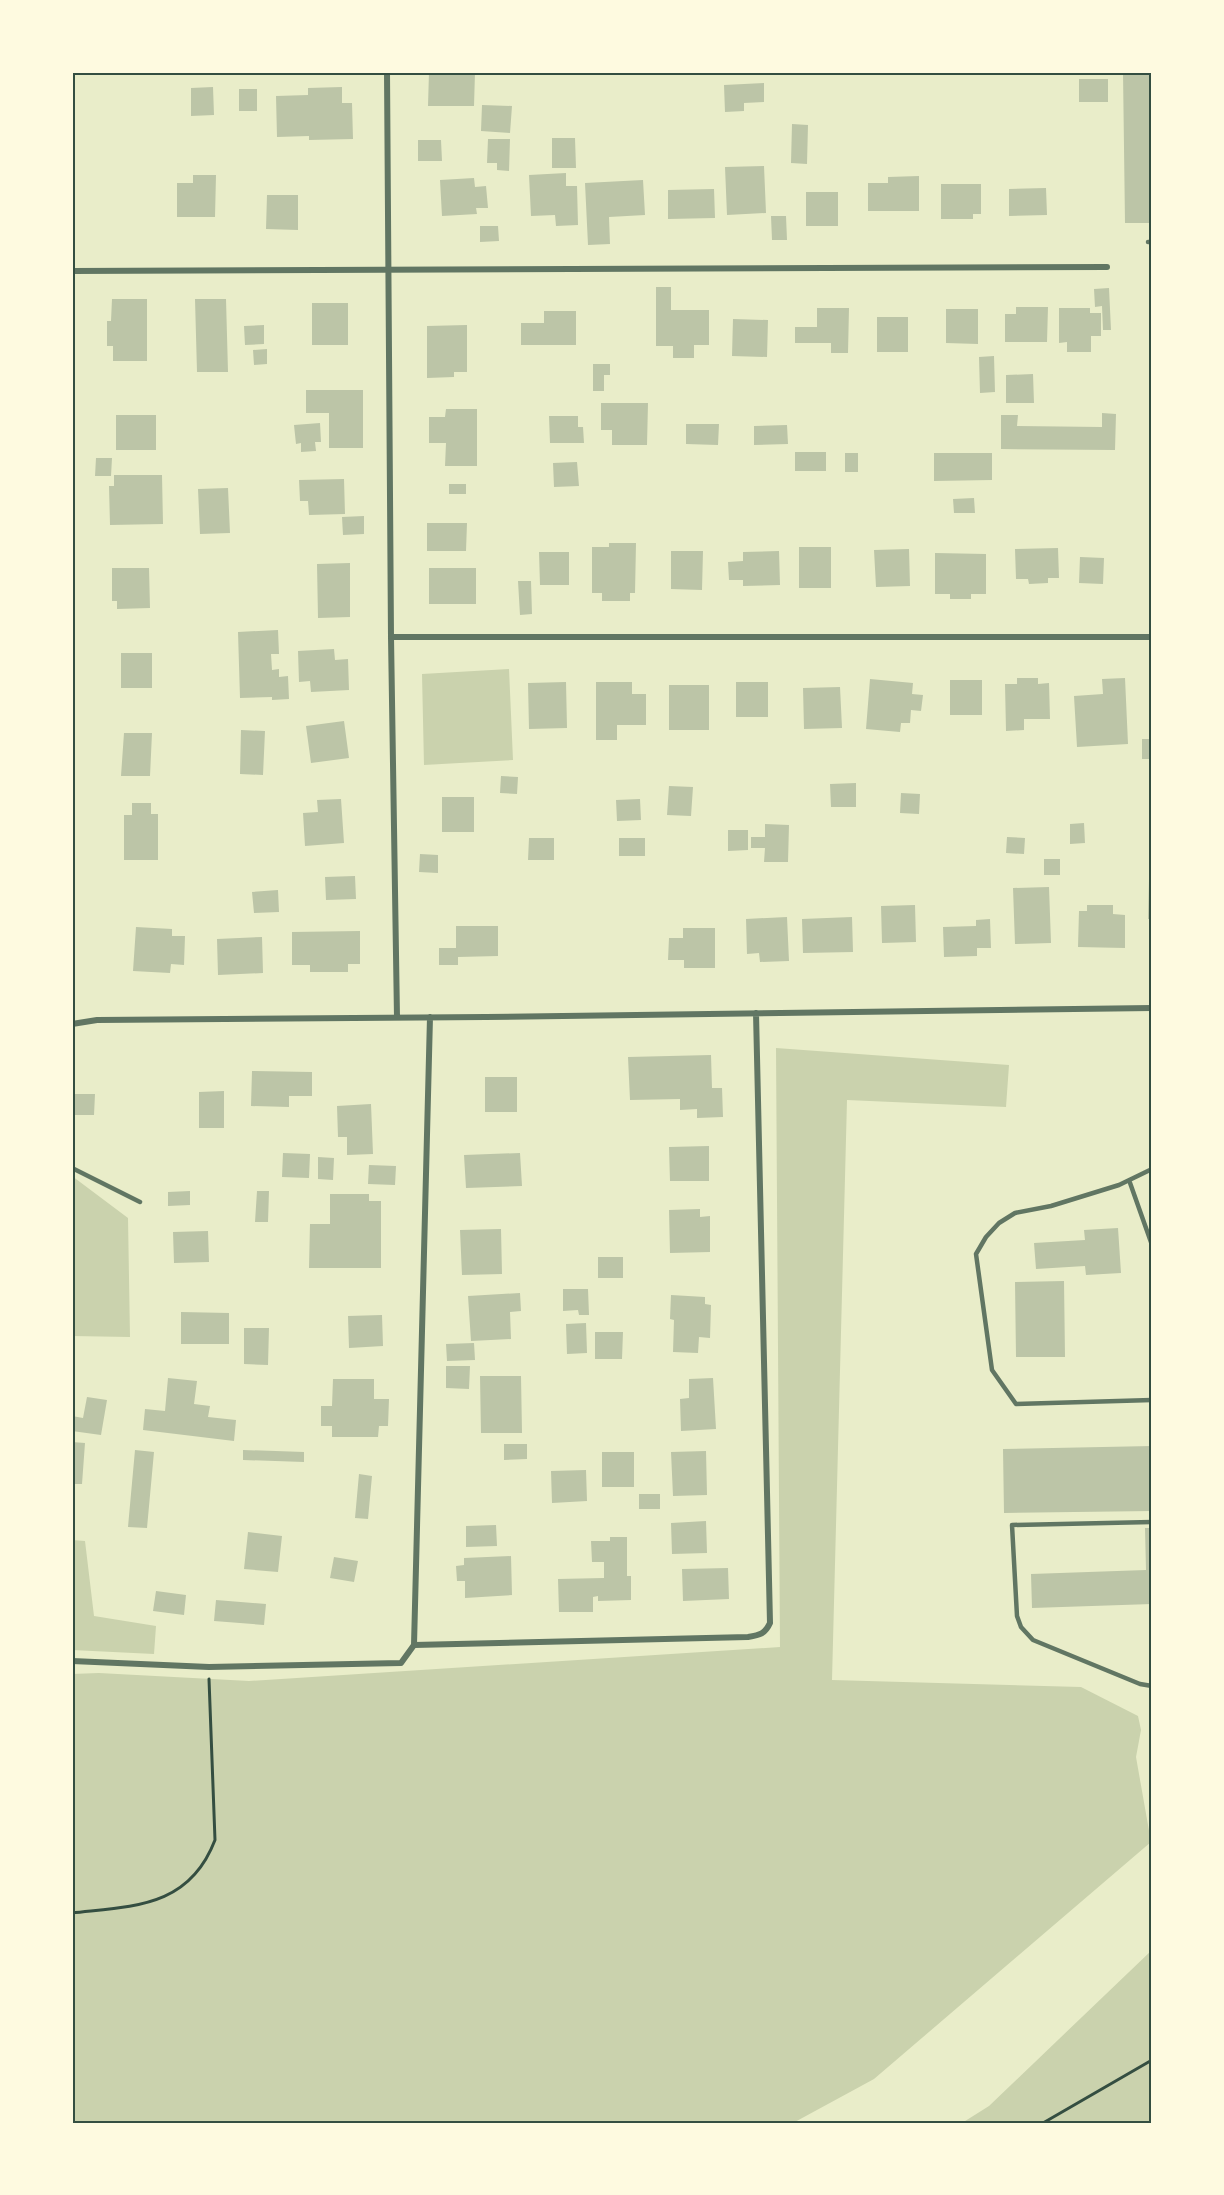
<svg xmlns="http://www.w3.org/2000/svg" width="1224" height="2195" font-family="Literata,serif">
	<style>
		.green { fill: #cad2ad }
		.building { fill: #bcc5a7 }
		.lines { fill: none; stroke-linecap: round; stroke-linejoin: round }
		.path { stroke: #344e41; stroke-width: 3 }
		.service { stroke: #617663; stroke-width: 4.5 }
		.minor { stroke: #617663; stroke-width: 6 }
		.neatline { fill: none; stroke: #344e41; stroke-width: 2 }
	</style>
	<rect width="100%" height="100%" fill="#e9edc9"/>
	<path class="green" d="M509 669 513 760 424 765 422 674Z
		M776 1048 1009 1065 1006 1107 847 1100 832 1680 1081 1687 1138 1716 1141 1730 1136 1757 1151 1842 874 2079 793 2123H72V1674L99 1673 249 1681 780 1647Z
		M72 1176 128 1218 130 1337 72 1336Z
		M72 1540 85 1541 94 1616 156 1626 154 1654 72 1650Z
		M1152 1950V2123H962L989 2106Z"/>
	<path class="building" d="M429 72H475L474 106H428Z
		M1123 72H1152V223H1125Z
		M1079 79H1108V102H1079Z
		M764 83V102L744 103V111L725 112 724 85Z
		M213 87 214 115 191 116V88Z
		M342 87V103H352L353 139 309 140V136L277 137 276 96 308 95V88Z
		M239 89H257V111H239Z
		M482 105 512 106 510 133 481 131Z
		M792 124 808 125 807 164 791 163Z
		M552 138H575L576 168H552Z
		M488 139H510L509 171 497 170V163H487Z
		M418 140H441L442 161H418Z
		M764 166 766 213 727 215 725 167Z
		M566 173V186H577L578 225 556 226 555 215 531 216 529 175Z
		M193 175H216L215 217H177V183H193Z
		M919 176V211H868V183H888V177Z
		M474 178 475 187 486 186 488 208H476L477 214 442 216 440 180Z
		M643 180 645 215 609 217 610 244 588 245 585 183Z
		M941 184H981V214H973V219H941Z
		M1046 188 1047 215 1009 216V189Z
		M714 189 715 218 668 219V190Z
		M806 192H838V226H806Z
		M267 195H298V230L266 229Z
		M771 216H786L787 240H772Z
		M480 226H498L499 241 480 242Z
		M656 287H671V310H709V345H694V358H673V346H656Z
		M1109 288 1111 330H1103L1102 306 1095 307 1094 289Z
		M112 299H147V361H113V346H107V321H111Z
		M195 299H226L228 372H197Z
		M312 303H348V345H312Z
		M1016 307H1048L1047 342H1005V314H1016Z
		M817 308H849L848 353H831V343H795V327H817Z
		M1059 308H1090V313H1101V336H1091V352H1067V342L1059 343Z
		M946 309H978V344L946 343Z
		M544 311H576V345H521V323H544Z
		M877 317H908V352H877Z
		M733 319 768 320 767 357 732 356Z
		M264 325V344L245 345 244 326Z
		M467 325V372H454V377L427 378V326Z
		M267 349V364L254 365 253 350Z
		M994 356 995 392 980 393 979 357Z
		M593 364H610V375H604V391H593Z
		M1033 374 1034 403H1006V375Z
		M306 390H363V448H329V413H306Z
		M601 403H648L647 445H612V430H601Z
		M446 409H477V466H445L446 443H429V417H445Z
		M1102 413 1116 414 1115 450 1001 449V415H1018L1017 426 1102 427Z
		M116 415H156V450H116Z
		M549 416H578V427H583L584 443H550Z
		M320 423 321 442H315L316 451 301 452V443L296 444 294 425Z
		M686 424H719L718 445 686 444Z
		M787 425 788 444 754 445V426Z
		M795 452H826V471H795Z
		M845 453H858V472H845Z
		M934 453H992V480L934 481Z
		M96 458H112L111 476H95Z
		M577 462 579 486 554 487 553 463Z
		M114 475H162L163 524 110 525 109 486H114Z
		M344 479 345 514 309 515 308 501H300L299 480Z
		M449 484H466V494H449Z
		M228 488 230 533 200 534 198 489Z
		M974 498 975 513H954L953 499Z
		M364 516V534L343 535 342 517Z
		M427 523H467L466 551H427Z
		M609 543H636L635 593H630V601H602V593H592V547H609Z
		M799 547H831V588H799Z
		M1058 548 1059 578H1048V583L1029 584 1028 579H1016L1015 549Z
		M909 549 910 586 876 587 874 550Z
		M671 551H703L702 590 671 589Z
		M779 551 780 585 743 586V580H729L728 562 743 561V552Z
		M539 552H569V585H540Z
		M935 553 986 554V594H971V599H950V594H935Z
		M1080 557 1104 558 1103 584 1079 583Z
		M350 563V617L318 618 317 564Z
		M112 568H149L150 608 117 609V601H112Z
		M429 568H476V604H429Z
		M518 581H531L532 614 520 615Z
		M278 630 279 654H271L272 670 279 669V677L288 676 289 699 272 700V697L240 698 238 632Z
		M334 649 335 660 348 659 349 690 311 692 310 681 299 682 298 651Z
		M121 653H152V688H121Z
		M1017 678H1038V684L1049 683 1050 719H1024V730L1006 731 1005 684H1017Z
		M1125 678 1128 744 1077 747 1074 696 1103 694 1102 679Z
		M870 679 913 683 912 694 923 695 921 711 911 710 910 723H901L900 732 866 729Z
		M950 680H982V715H950Z
		M566 682 567 728 529 729 528 683Z
		M596 682H632V694H646V725H617V740H596Z
		M736 682H768V717H736Z
		M669 685H709V730H669Z
		M840 687 842 728 804 729 803 688Z
		M344 721 349 758 311 763 306 726Z
		M241 730 265 731 263 775 240 774Z
		M124 733H152L150 776H121Z
		M1142 739H1152V759H1142Z
		M501 776 518 777 517 794 500 793Z
		M856 783V807H831L830 784Z
		M669 786 693 787 691 816 667 815Z
		M901 793 920 794 919 814 900 813Z
		M442 797H474V832H442Z
		M341 799 344 843 305 846 303 813 318 812 317 800Z
		M640 799 641 820 617 821 616 800Z
		M132 803H151V814H158V860H124V815H132Z
		M1084 823 1085 843 1070 844V824Z
		M765 824 789 825 788 862H764L765 848H751V837H765Z
		M728 830H748V850L728 851Z
		M1007 837 1025 838 1024 854 1006 853Z
		M529 838H554V860H528Z
		M619 838H645V856H619Z
		M420 854 438 855V873L419 872Z
		M1044 859H1060V875H1044Z
		M355 876 356 899 326 900 325 877Z
		M1149 879H1152V919H1148Z
		M1049 887 1051 943 1015 944 1013 888Z
		M278 890 279 912 254 913 252 892Z
		M915 905 916 942 882 943 881 906Z
		M1087 905H1113V914L1125 915V948L1078 947 1079 911H1087Z
		M787 917 789 961 760 962 759 953 747 954 746 919Z
		M852 917 853 952 803 953 802 919Z
		M990 919 991 948H977V956L944 957 943 927 976 926V920Z
		M456 926H498V956L458 957V965H439V948H456Z
		M136 927 172 929V936H185L184 965 171 964 170 973 133 971Z
		M683 928H715V968H684V960H668L669 938H683Z
		M360 931V964H348V972H310V965H292V932Z
		M262 937 263 973 218 975 217 939Z
		M711 1055 712 1088H722L723 1117 697 1118V1109L680 1110V1099L630 1100 628 1057Z
		M252 1071 312 1072V1096H289V1107L251 1106Z
		M485 1077H517V1112H485Z
		M224 1091V1128H199V1092Z
		M72 1094H95L94 1115H72Z
		M371 1104 373 1154 347 1155V1137H338L337 1106Z
		M709 1146V1181H670L669 1147Z
		M283 1153 310 1154 309 1178 282 1177Z
		M520 1153 522 1186 466 1188 464 1155Z
		M318 1157 334 1158 333 1180 318 1179Z
		M369 1165 396 1166 395 1185 368 1184Z
		M190 1191V1205L168 1206V1192Z
		M257 1191H269L268 1222H255Z
		M330 1194H369V1201H381V1268H309L310 1224H330Z
		M700 1209V1217L710 1216V1252L670 1253 669 1210Z
		M1118 1228 1121 1273 1086 1275 1085 1266 1036 1269 1034 1243 1085 1240 1084 1230Z
		M501 1229 502 1274 462 1275 460 1230Z
		M208 1231 209 1262 174 1263 173 1232Z
		M598 1257H623V1278H598Z
		M1064 1281 1065 1357H1016L1015 1282Z
		M563 1289H588L589 1315H579L578 1310 563 1311Z
		M520 1293 521 1311 510 1312 511 1339 471 1341 468 1296Z
		M671 1295 705 1297V1304L711 1305 710 1338 699 1337 698 1353 673 1352 674 1320 670 1319Z
		M181 1312 229 1313V1344H181Z
		M382 1315 383 1346 349 1348 348 1316Z
		M586 1323 587 1353 567 1354 566 1324Z
		M244 1328H269L268 1365 244 1364Z
		M595 1332H623L622 1359H595Z
		M474 1343 475 1360 447 1361 446 1344Z
		M446 1366H470L469 1389 446 1388Z
		M480 1376H521L522 1433H481Z
		M168 1378 197 1381 194 1404 210 1406 208 1417 236 1420 234 1441 143 1430 145 1409 165 1411Z
		M713 1378 716 1429 681 1431 680 1399 689 1398V1379Z
		M333 1379H374V1399H389L388 1426H379L378 1437H332V1426H321V1406H332Z
		M87 1397 107 1400 101 1435 72 1431V1416L83 1418Z
		M72 1442 85 1443 82 1484H75L74 1499H72Z
		M504 1444H527V1459L504 1460Z
		M1152 1446V1511L1004 1513 1003 1449Z
		M135 1450 154 1452 147 1528 128 1527Z
		M243 1450 304 1452V1462L243 1460Z
		M706 1451 707 1495 673 1496 671 1452Z
		M602 1452H634V1487H602Z
		M586 1470 587 1501 552 1503 551 1471Z
		M359 1474 372 1476 368 1519 355 1518Z
		M639 1494H660V1509H639Z
		M706 1521 707 1553 672 1554 671 1523Z
		M496 1525 497 1546 466 1547V1526Z
		M1145 1528H1152V1604L1032 1608 1031 1574 1146 1570Z
		M248 1532 282 1536 278 1572 244 1569Z
		M610 1537H627V1576H631V1600L598 1601V1596L593 1597V1612H559L558 1579 604 1578V1562H592L591 1541H610Z
		M511 1556 512 1595 465 1598V1581H457L456 1566 464 1565V1558Z
		M334 1557 358 1561 354 1582 330 1578Z
		M728 1568 729 1599 683 1601 682 1569Z
		M156 1591 186 1595 184 1615 153 1611Z
		M216 1600 266 1604 264 1625 214 1621Z"/>
	<g class="lines">
		<path class="path" d="M72 1913C133 1906 189 1908 215 1840L209 1679
			M1043 2123 1152 2060"/>
		<path class="service" d="M1148 242H1152
			M72 1168 140 1202
			M1152 1169 1119 1185 1051 1206 1015 1213 999 1223 986 1237 976 1254 992 1370 1016 1404 1152 1400
			M1129 1180 1152 1245
			M1152 1522 1012 1525 1017 1616 1021 1627 1033 1640 1140 1684 1152 1686"/>
		<path class="minor" d="M387 72 391 637 397 1017
			M72 271 1107 267
			M391 637H1152
			M72 1024 97 1020 486 1017 1152 1008
			M414 1645 748 1637C760 1635 765 1634 770 1623L756 1013
			M72 1661 209 1667 401 1663 414 1645 430 1017"/>
	</g>
	<rect width="1224" height="2195" fill="none" stroke="#fefae0" stroke-width="147"/>
	<rect x="74" y="74" width="1076" height="2048" class="neatline"/>
</svg>
